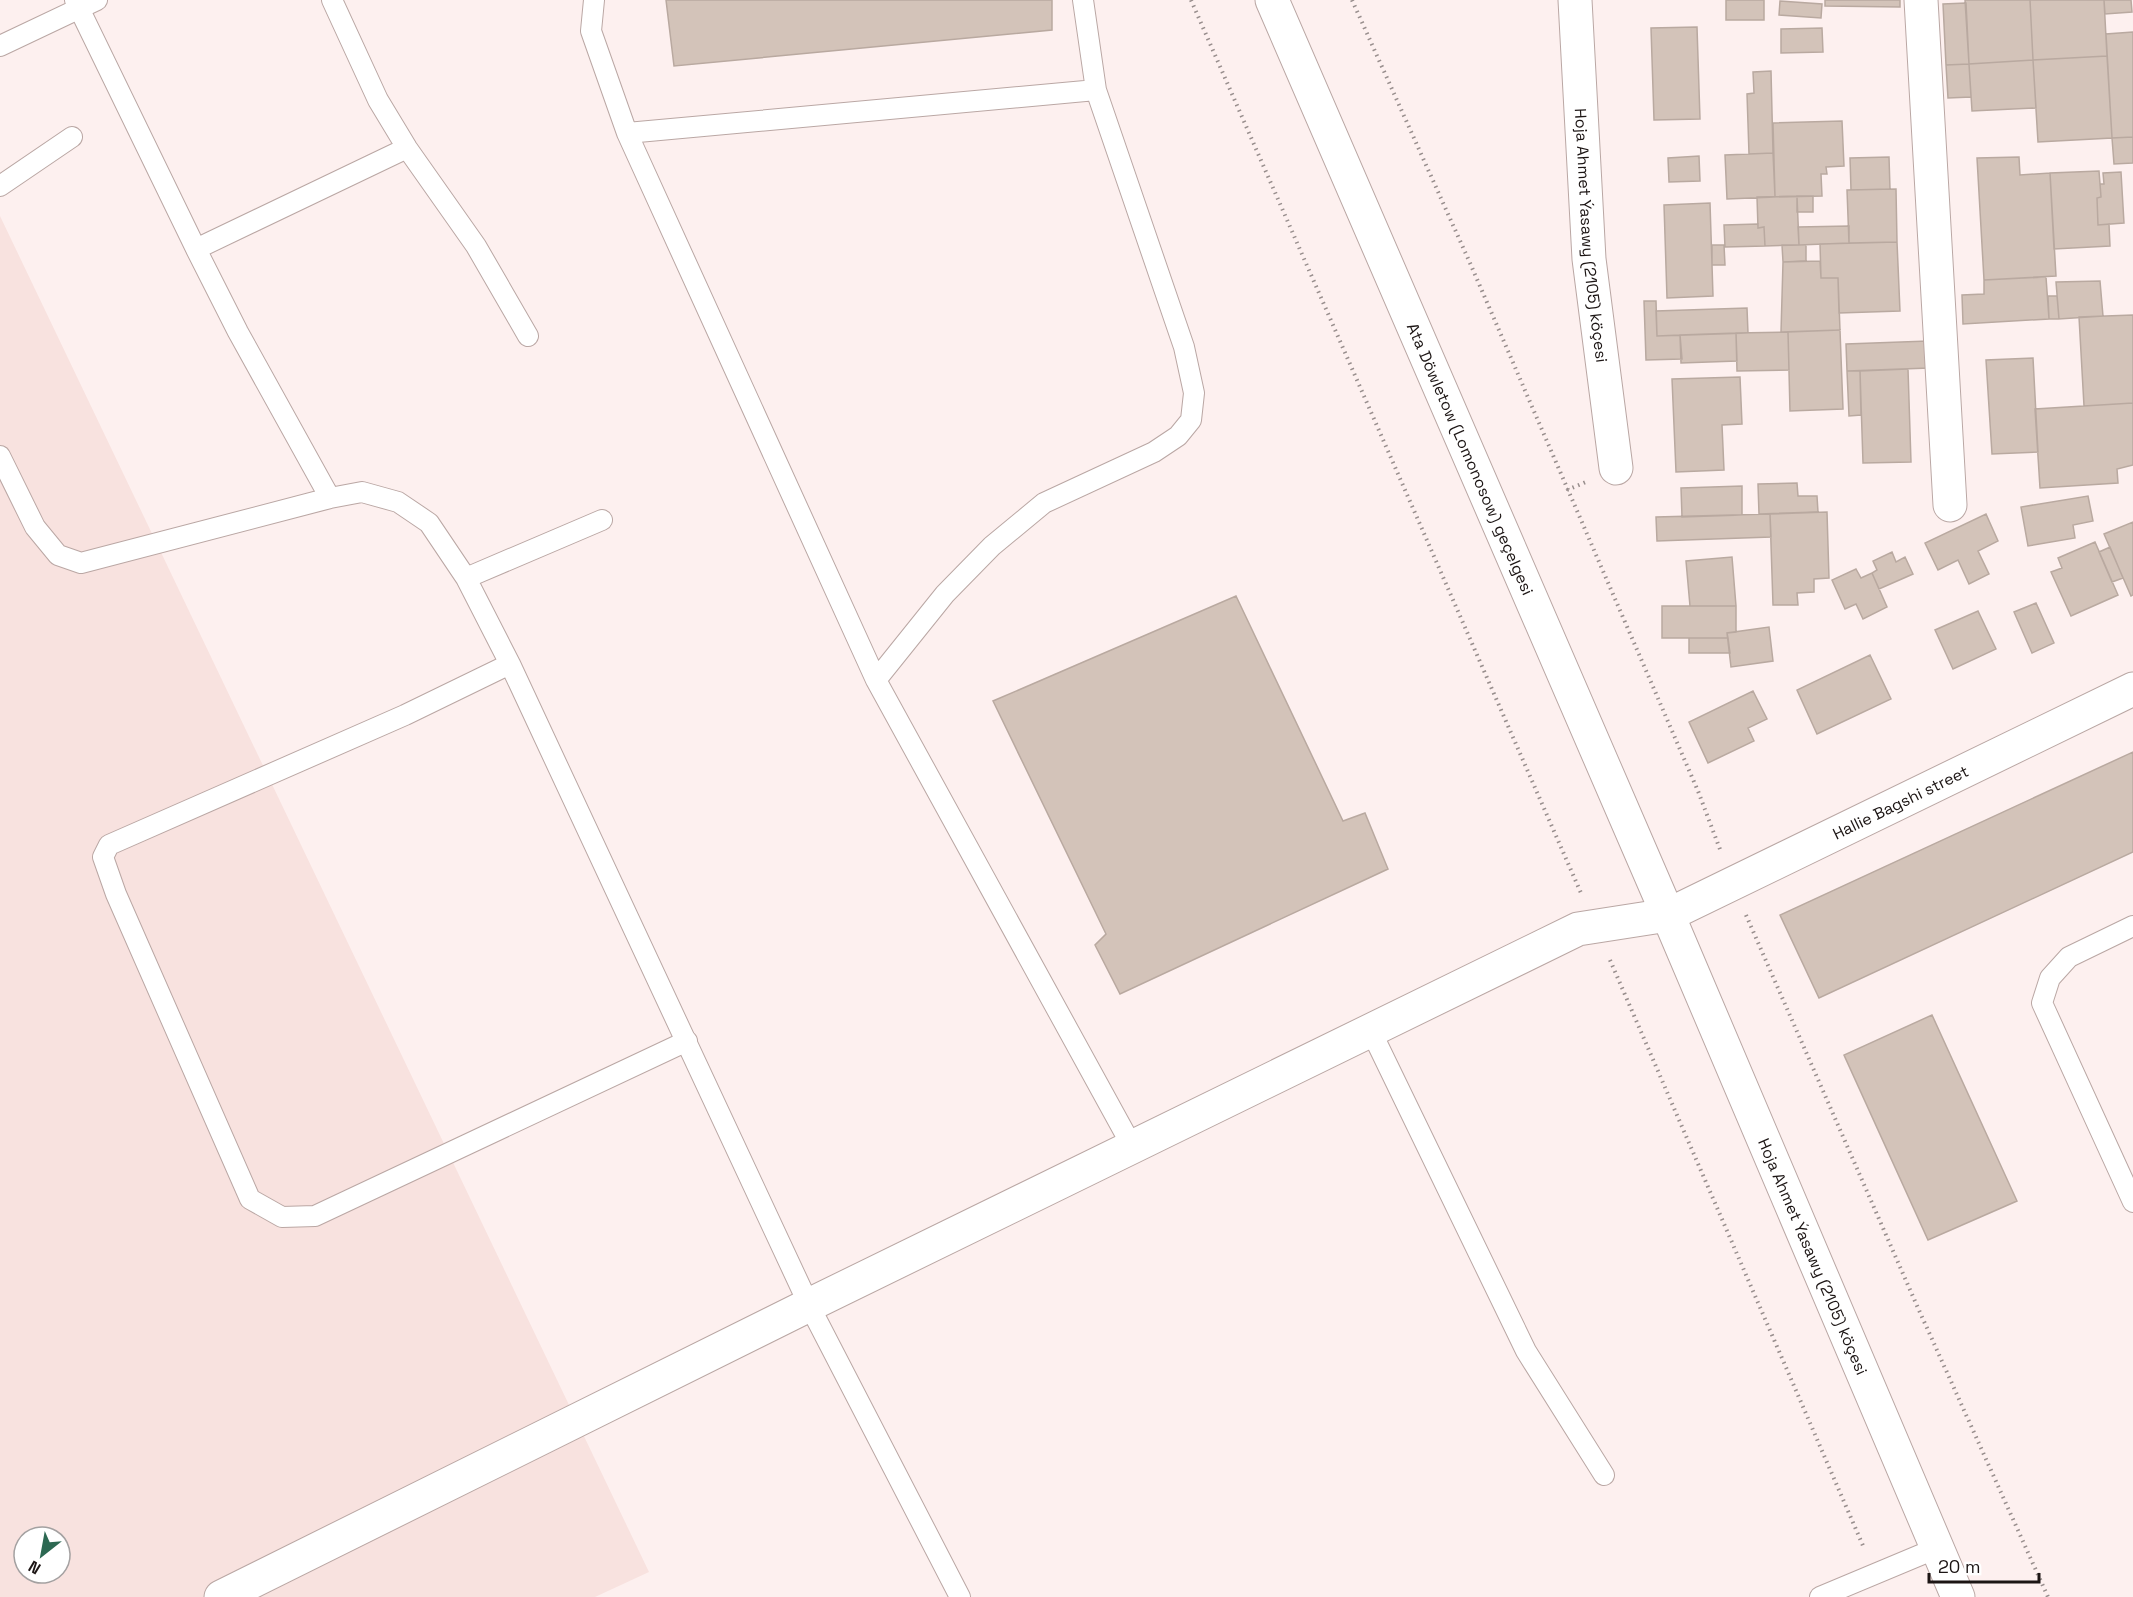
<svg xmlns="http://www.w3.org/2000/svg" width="2133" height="1597" font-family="'Space Grotesk',sans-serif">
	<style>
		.built { fill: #f8e2df; fill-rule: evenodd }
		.building { fill: #d3c3b9; stroke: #b9a9a0; stroke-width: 1.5 }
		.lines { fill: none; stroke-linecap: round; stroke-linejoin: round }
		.service-casing { stroke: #baa7a4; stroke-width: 22 }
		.minor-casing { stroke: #baa7a4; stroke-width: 35 }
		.tertiary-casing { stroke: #baa7a4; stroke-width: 35 }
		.path { stroke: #988e8d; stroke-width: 4; stroke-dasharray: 1.5 4.5; stroke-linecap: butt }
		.service { stroke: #fff; stroke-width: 20 }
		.minor { stroke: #fff; stroke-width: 33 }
		.tertiary { stroke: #fff; stroke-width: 33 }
		.labels { text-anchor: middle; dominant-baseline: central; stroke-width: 5; stroke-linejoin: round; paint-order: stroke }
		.street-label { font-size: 16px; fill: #1c1514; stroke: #fff }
	</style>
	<rect width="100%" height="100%" fill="#fdf0ef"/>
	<path class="built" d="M0 216 649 1572 595 1597H0ZM24 1537H60V1573H24Z"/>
	<path class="building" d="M666 0H1052V30L674 66Z
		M1726 0H1764V20H1726Z
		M1825 0H1900V7L1825 6Z
		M1965 0H2030L2033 60 1969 64Z
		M2030 0H2104L2107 56 2033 60Z
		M2104 0H2131L2132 12 2105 14Z
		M1780 1 1822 4 1821 18 1779 15Z
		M1966 3 1969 64 1946 65 1943 4Z
		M1697 27 1700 119 1654 120 1651 28Z
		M1822 28 1823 52 1781 53V29Z
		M2133 32V137L2112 138 2106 34Z
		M2107 56 2112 138 2038 142 2033 60Z
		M2033 60 2036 108 1972 111 1969 64Z
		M1969 64 1971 97 1948 98 1946 65Z
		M1771 71 1773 153 1749 154 1747 94 1754 93 1753 72Z
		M1842 121 1844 166 1826 167 1827 174H1821L1822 196 1775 197 1773 123Z
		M2133 137V163L2114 164 2112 138Z
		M1773 153 1775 197 1727 199 1725 155Z
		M1699 156 1700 181 1669 182 1668 158Z
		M1889 157 1890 189 1851 190 1850 158Z
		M2019 157 2020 175 2050 173 2056 276 1984 280 1977 158Z
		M2099 171 2101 197 2097 198 2098 225 2109 224 2110 246 2054 249 2050 173Z
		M2121 172 2124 223 2098 225 2097 198 2101 197 2100 184H2104L2103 173Z
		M1896 189 1897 242 1849 243 1847 190Z
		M1797 196H1813V212H1797Z
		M1797 196 1799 245 1765 246 1764 227 1758 228 1757 197Z
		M1710 203 1713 296 1667 298 1664 205Z
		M1758 224V228L1764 227 1765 246 1725 247 1724 225Z
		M1849 226V243L1799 245 1798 227Z
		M1897 242 1900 311 1839 313 1838 278H1821L1820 244Z
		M1712 245H1724L1725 265H1712Z
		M1782 245H1806V261L1783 262Z
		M1820 261 1821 278H1838L1840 330 1781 332 1783 262Z
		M2046 277 2049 319 1963 324 1962 295 1984 294V280Z
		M2100 281 2103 316 2059 319 2056 282Z
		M2048 296H2057L2059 319H2049Z
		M1644 301H1656L1657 336 1680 335 1682 359 1646 360Z
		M1747 308 1748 333 1657 336 1656 311Z
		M2133 315V403L2084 406 2079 317Z
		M1840 330 1843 409 1790 411 1788 332Z
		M1788 332 1789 370 1737 371 1736 333Z
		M1736 333 1737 361 1681 363 1680 335Z
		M1928 341 1929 368 1847 371 1846 344Z
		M2033 358 2038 452 1992 454 1986 360Z
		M1908 369 1911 462 1863 463 1860 371Z
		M1847 371H1860L1861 415 1849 416Z
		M1740 377 1742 424 1722 425 1724 470 1676 472 1672 379Z
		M2133 403V465L2117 469 2118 483 2040 488 2035 409Z
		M1797 483 1798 496H1817L1818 512 1759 514 1758 484Z
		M1742 486V515L1682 517 1681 488Z
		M2088 496 2093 521 2073 525 2075 538 2028 546 2021 507Z
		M1827 512 1829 578 1814 579V592L1797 593 1798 605H1773L1770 514Z
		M1770 514 1771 537 1657 541 1656 517Z
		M1986 514 1998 541 1978 551 1989 574 1969 584 1958 560 1938 570 1925 543Z
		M2133 522V595L2131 596 2104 534Z
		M2095 542 2118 595 2071 616 2051 572 2062 568 2058 558Z
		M2110 547 2123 578 2112 582 2099 552Z
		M1892 552 1896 562 1905 557 1913 574 1879 589 1872 573 1877 570 1873 561Z
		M1732 557 1736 606H1690L1686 561Z
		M1856 569 1861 578 1872 573 1887 607 1863 619 1856 604 1845 609 1832 580Z
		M1236 596 1343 821 1365 813 1388 869 1120 994 1095 945 1106 934 993 701Z
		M2036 603 2054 643 2032 653 2014 612Z
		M1662 606H1736V632L1727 633 1728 638H1662Z
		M1978 611 1996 649 1953 669 1935 630Z
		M1769 627 1773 661 1731 667 1727 633Z
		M1689 638H1728L1730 653H1689Z
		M1870 655 1891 699 1817 734 1797 690Z
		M1753 691 1767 719 1748 728 1754 741 1708 763 1689 722Z
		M2133 752V852L1819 998 1780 915Z
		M1932 1015 2017 1201 1928 1240 1844 1055Z"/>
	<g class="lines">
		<g class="service-casing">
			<path id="service" d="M75 0 196 249
				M332 0 378 100 407 148 476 246 528 336
				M594 0 591 31 627 133 876 680 1133 1148
				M0 46 97 0
				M627 133 1096 90
				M407 148 196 249 238 332 330 498 362 492 398 502 429 523 466 578 510 664 809 1305 960 1597
				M0 186 72 137
				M0 456 35 527 58 555 81 563 330 498
				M466 578 602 520
				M510 664 405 715 109 845 103 857 116 894 250 1199 282 1217 315 1216 687 1041
				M876 680 945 594 992 546 1044 503 1154 452 1178 436 1191 420 1194 393 1184 347 1096 90 1083 0
				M2133 926 2069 957 2050 978 2042 1003 2133 1202
				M1371 1031 1526 1351 1604 1475
				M1820 1597 1937 1548"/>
		</g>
		<g class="minor-casing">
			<g id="minor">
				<path id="s1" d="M1575 0 1589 259 1616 468"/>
				<path d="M1921 0 1950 505"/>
				<path id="s2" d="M221 1597 809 1305 1578 929 1668 915 2133 689"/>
			</g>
		</g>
		<g class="tertiary-casing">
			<g id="tertiary">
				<path id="s3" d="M1272 0 1668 915 1958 1597"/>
			</g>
		</g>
		<path class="path" d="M1191 0 1581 893
			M1352 0 1470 263 1698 791 1721 852
			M1567 490 1586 482
			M1746 915 1918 1308 2048 1597
			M1610 960 1864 1548"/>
		<use href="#service" class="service"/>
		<use href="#minor" class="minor"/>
		<use href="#tertiary" class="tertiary"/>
	</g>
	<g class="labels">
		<g class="street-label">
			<text stroke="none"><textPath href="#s1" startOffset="236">Hoja Ahmet Ýasawy (2105) köçesi</textPath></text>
			<text stroke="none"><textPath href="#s3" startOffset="500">Ata Döwletow (Lomonosow) geçelgesi</textPath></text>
			<text stroke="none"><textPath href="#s2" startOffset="1862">Hallie Bagshi street</textPath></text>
			<text stroke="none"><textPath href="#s3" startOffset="1368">Hoja Ahmet Ýasawy (2105) köçesi</textPath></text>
		</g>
	</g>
	<g transform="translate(42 1555) rotate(211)"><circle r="28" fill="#ffffff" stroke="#a4a1a1" stroke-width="1.5"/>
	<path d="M0-4.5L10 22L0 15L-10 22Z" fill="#2c6852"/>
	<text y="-9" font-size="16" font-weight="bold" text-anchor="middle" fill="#1c1514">N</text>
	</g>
	<path d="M1929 1573v9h110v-9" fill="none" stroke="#1c1514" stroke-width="3"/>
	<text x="1938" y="1573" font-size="18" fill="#1c1514" stroke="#ffffff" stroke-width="4.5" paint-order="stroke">20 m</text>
</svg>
